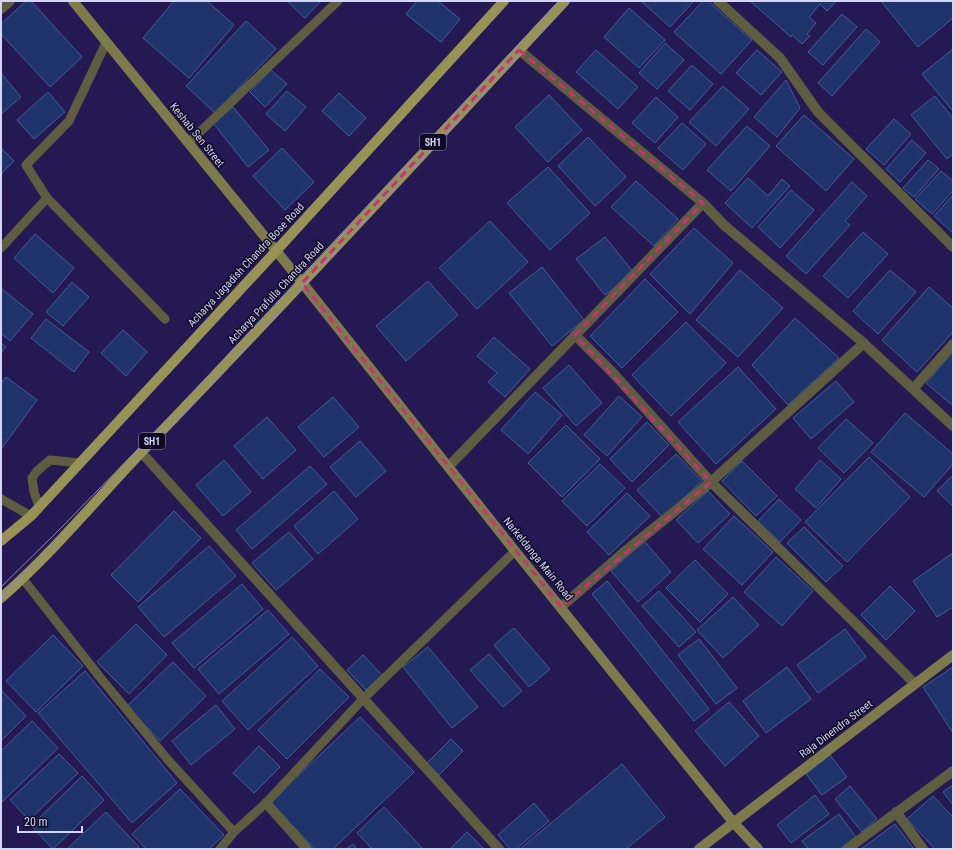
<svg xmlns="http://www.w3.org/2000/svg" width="954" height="850" font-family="'Roboto Condensed',sans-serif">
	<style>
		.building { fill: #1f336b; stroke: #455d98 }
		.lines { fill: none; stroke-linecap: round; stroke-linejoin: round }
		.lane { stroke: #5e5d3f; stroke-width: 9 }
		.street { stroke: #5e5d3f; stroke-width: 10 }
		.secondary { stroke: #7e7b4b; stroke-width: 10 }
		.primary { stroke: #969354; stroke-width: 10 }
		.tram { stroke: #8e89b6; stroke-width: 1 }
		.marked { fill: none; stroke: #c53473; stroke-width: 3; stroke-dasharray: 8 5; stroke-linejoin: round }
		.labels { text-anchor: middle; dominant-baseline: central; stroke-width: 3; stroke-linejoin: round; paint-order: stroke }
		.shield { fill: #0e0a23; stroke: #9998b9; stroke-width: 1 }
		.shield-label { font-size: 10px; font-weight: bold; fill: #d5d5f9 }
		.street-label { font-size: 11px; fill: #d5d5f9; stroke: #0e0a23 }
	</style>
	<rect width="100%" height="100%" fill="#241953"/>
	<path class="building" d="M26 1H31L82 57 50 87 1 34V24Z
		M174 1H207L234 25 189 78 143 38Z
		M287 1H321L305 18Z
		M417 1H438L460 19 441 42 406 14Z
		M641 1H694L670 27Z
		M703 1H708L752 40 721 74 674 32Z
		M750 1H836L827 11 820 4 809 17 816 23 807 34 810 36 802 44 792 35 791 37Z
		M881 1H953V18L918 47Z
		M629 8 665 40 639 68 604 37Z
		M842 14 857 27 823 65 808 52Z
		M246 21 276 49 215 113 186 86Z
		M866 29 880 42 832 96 818 83Z
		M665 43 684 60 657 89 639 73Z
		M953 49V111L922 74Z
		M596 50 638 87 618 109 576 72Z
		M757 50 782 72 761 95 736 73Z
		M692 65 713 84 690 110 668 91Z
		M271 70 287 84 265 107 250 92Z
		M1 73 21 97 1 114Z
		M786 80 800 108 777 137 754 117Z
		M723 86 749 109 716 146 689 122Z
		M287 91 306 107 285 131 266 114Z
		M48 92 65 112 34 139 17 120Z
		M339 93 366 118 349 136 322 111Z
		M549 95 582 130 548 162 515 127Z
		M935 96 953 118V154L947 159 911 115Z
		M656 97 678 117 655 143 632 123Z
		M233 107 269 150 248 167 213 123Z
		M804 115 854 159 826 191 776 146Z
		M894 119 911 134 884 165 866 149Z
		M682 123 706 144 683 170 658 148Z
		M747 126 770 146 731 191 707 170Z
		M588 137 626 177 595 206 558 166Z
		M912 140 926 153 900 182 886 169Z
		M1 148 14 161 1 174Z
		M282 148 314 182 285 210 253 176Z
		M928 160 939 169 914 197 903 188Z
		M548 167 590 213 550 250 507 203Z
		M941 171 953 181V191L932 214 915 199Z
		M748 178 768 196 782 179 790 186 752 228 725 203Z
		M636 181 678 219 654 246 611 207Z
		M852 182 867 196 845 221 850 225 806 274 786 256Z
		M791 190 814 210 780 248 758 227Z
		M953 195V233L934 216Z
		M490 221 528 262 477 309 439 268Z
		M694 228 733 263 690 314 650 274Z
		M863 232 888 254 848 298 823 276Z
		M35 234 74 268 53 293 14 258Z
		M605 237 634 273 605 295 576 259Z
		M542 267 584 320 552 346 509 293Z
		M740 270 783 308 738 357 696 320Z
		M890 270 916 292 878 334 853 311Z
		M645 279 678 312 622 368 590 336Z
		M428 281 458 315 406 361 376 326Z
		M72 282 89 297 63 326 46 312Z
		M929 287 953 308V332L917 372 882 340Z
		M1 288 33 314 10 341 1 333Z
		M795 318 839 358 788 405 752 365Z
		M46 319 89 352 74 372 31 338Z
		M686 322 726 363 671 416 632 375Z
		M123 330 147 352 126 376 101 353Z
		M494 337 530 369 505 397 488 382 497 373 477 356Z
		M1 343 6 347 1 353Z
		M953 352V405H952L926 383Z
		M569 365 602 403 576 426 543 388Z
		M738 367 776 409 716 464 678 422Z
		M6 377 37 400 1 449V383Z
		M836 381 854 402 811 439 793 418Z
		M535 392 562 415 528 454 501 430Z
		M619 396 642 417 607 456 584 435Z
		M333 397 359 427 324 457 298 427Z
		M905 413 953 454V464L924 497 871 452Z
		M267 417 296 450 263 479 234 446Z
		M846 419 873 443 844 473 818 448Z
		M647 422 669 445 632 482 610 459Z
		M566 425 600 459 562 497 528 463Z
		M360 441 386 471 356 497 330 467Z
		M676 454 702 481 663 518 637 490Z
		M869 457 910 497 847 562 805 522Z
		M224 460 251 492 223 516 196 485Z
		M820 460 841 479 816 508 795 489Z
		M742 461 777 496 756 516 722 481Z
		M600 464 625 488 587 526 562 501Z
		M310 466 327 484 252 549 236 530Z
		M953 475V506L937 491Z
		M334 491 358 519 318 554 294 526Z
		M708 491 730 514 698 543 676 520Z
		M627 493 650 516 609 555 587 532Z
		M779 499 801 520 780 542 758 521Z
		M174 511 201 538 138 602 111 575Z
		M734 516 773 552 742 585 703 549Z
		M804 527 843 566 826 582 787 543Z
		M289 532 313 559 276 590 252 563Z
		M644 541 671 572 638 602 611 571Z
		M209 546 236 576 164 637 138 607Z
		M953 553V607L937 617 913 581Z
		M776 557 813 591 782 626 744 592Z
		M695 560 728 594 700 622 666 588Z
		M607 581 709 709 694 721 592 594Z
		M242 584 263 609 194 668 172 643Z
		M890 586 915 611 886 640 861 615Z
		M659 591 696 632 679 647 642 606Z
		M733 597 759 625 723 658 697 630Z
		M268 610 289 634 219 694 198 669Z
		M136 624 167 655 129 694 97 662Z
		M514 628 550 669 529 687 494 645Z
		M845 629 866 657 818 693 797 665Z
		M53 635 83 666 36 712 6 681Z
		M292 637 318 666 248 730 222 701Z
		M699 639 737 688 716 704 678 655Z
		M428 647 478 707 452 728 403 667Z
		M489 654 522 691 503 707 470 670Z
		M363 655 382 675 366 690 347 670Z
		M173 662 206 696 160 741 127 706Z
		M787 667 811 699 766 733 743 701Z
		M953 667V733L923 687Z
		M320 669 349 697 287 759 258 730Z
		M85 671 177 783 132 823 38 713Z
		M1 690 26 716 1 741Z
		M729 702 759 736 725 766 695 731Z
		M216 705 235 729 191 765 172 741Z
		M360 717 414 772 333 849H315L270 802Z
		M32 721 58 748 2 802 1 751Z
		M451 739 463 751 439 775 427 763Z
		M259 746 280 767 254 793 233 773Z
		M59 754 78 773 29 820 10 800Z
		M830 755 847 777 822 795 806 774Z
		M622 764 665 817 626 849H520Z
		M82 776 104 800 53 849 31 826Z
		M953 785V805L943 792Z
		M850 786 877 819 862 832 835 799Z
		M180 789 224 835 209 849H146L132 834Z
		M815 795 829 814 791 843 777 825Z
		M933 796 953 817V849H935L907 819Z
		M534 803 549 821 516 849H510L498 835Z
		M384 807 423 849H372L357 833Z
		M106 812 139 847 136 849H67Z
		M839 814 856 837 840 849H808L802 841Z
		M895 824 914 849H861Z
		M467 832 484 849H450Z
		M353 844 357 849H346Z"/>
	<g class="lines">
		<path class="lane" d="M106 43 69 121 26 165 47 198 165 319
			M188 143 338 1
			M1 248 47 198
			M1 499 31 516
			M39 506 34 492 32 478 37 471 50 460 80 463
			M23 579 99 676 168 760 234 832
			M220 849 234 832 266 803 363 699 515 551"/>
		<path class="street" d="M718 1 780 58 818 112 953 247
			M1 9 10 1
			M519 50 703 203 724 225 860 340 953 426
			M575 335 615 375 711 482 856 624 915 684
			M913 389 953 344
			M141 452 499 849
			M449 466 703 203
			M561 607 623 553 711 482 864 343
			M266 803 307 849
			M896 812 923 849
			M847 849 953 771"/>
		<path class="secondary" d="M73 1 304 285 515 551 733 822 758 849
			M699 849 953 655"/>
		<path class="primary" d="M1 541 31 516 276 251 504 1
			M1 598C57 549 104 490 156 437 294 294 429 147 565 1"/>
		<path class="tram" d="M1 587 59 530 180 406 559 1
			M1 598 186 411 570 1"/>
	</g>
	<path class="marked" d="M519 50 703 203 575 335 711 482 561 607 302 283Z"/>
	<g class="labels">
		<g class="shield">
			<rect x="420" y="134" width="26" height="16" rx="3"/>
			<rect x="139" y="433" width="26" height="16" rx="3"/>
		</g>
		<g class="shield-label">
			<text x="433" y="142">SH1</text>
			<text x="152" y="441">SH1</text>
		</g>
		<g class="street-label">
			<text transform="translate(197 135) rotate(51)">Keshab Sen Street</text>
			<text transform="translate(246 265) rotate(-47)">Acharya Jagadish Chandra Bose Road</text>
			<text transform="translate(276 293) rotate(-47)">Acharya Prafulla Chandra Road</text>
			<text transform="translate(538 559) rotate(51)">Narkeldanga Main Road</text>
			<text transform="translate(836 729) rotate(-37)">Raja Dinendra Street</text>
		</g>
	</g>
	<rect width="954" height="850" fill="none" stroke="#d5d5f9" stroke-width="4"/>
	<path d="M18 826v6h64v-6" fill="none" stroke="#d5d5f9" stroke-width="2"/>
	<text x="24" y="826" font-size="12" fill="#d5d5f9" stroke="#0e0a23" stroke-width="3" paint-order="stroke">20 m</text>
</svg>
